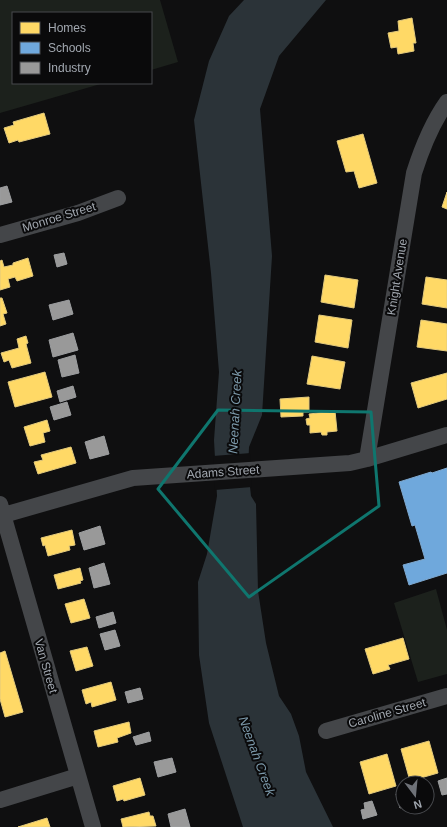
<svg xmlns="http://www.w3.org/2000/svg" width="447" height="827" font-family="Arial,sans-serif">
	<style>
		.green { fill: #1c211c }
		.water { fill: #2b3338 }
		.pier { fill: #0f0f10 }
		.homes { fill: #ffd966; stroke: #e3ca7c }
		.schools { fill: #6fa8dc; stroke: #7ea8cf }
		.industry { fill: #999; stroke: #9c9ea0 }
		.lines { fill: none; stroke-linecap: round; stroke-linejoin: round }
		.minor { stroke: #444649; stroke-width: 16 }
		.marked { fill: none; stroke: #0f766e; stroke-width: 3; stroke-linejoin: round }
		.labels { text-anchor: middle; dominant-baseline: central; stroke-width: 4; stroke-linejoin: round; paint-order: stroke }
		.street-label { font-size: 12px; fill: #a2a8b0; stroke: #0a0a0b }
		.water-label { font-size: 13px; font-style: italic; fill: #7b98a9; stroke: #0a0a0b }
	</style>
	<rect width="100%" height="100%" fill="#0f0f10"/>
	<path class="green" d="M0 0H160L178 62 151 70V13H13V83H104L0 113Z
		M436 589 447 630V674L418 682 394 603Z"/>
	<path class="water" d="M244 0H326L279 56 260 109 272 256 262 415 249 447 248 469 251 496 256 504 258 591 266 643 279 696 291 714 299 736 306 772 333 827H243L209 723 199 655 198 582 207 554 217 496 214 440 219 372 211 273 194 120 209 61 229 16Z"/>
	<path class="pier" d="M251 453 250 469 252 487 215 490 213 456Z"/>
	<path class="homes" d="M412 18 416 43H413L414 51 398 54 397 47 391 48 388 33 399 31 398 21Z
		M44 113 50 134 19 142 18 140 9 143 4 128 14 125 13 122Z
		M363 134 377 183 359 188 354 171 346 172 337 141Z
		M447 192V209L442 207Z
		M28 258 33 276 17 281 15 277 8 279 10 287 0 290V261L2 260 4 267 13 265V263Z
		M325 275 358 280 354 308 321 302Z
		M426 277 447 280V308L422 304Z
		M0 298H2L7 313 3 314 6 324 0 326Z
		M319 315 352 320 348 348 315 342Z
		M421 320 447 324V351L417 347Z
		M26 336 28 343 26 344 31 363 12 368 9 360 4 362 1 353 19 348 17 339Z
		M312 356 345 362 340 389 307 384Z
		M45 372 52 397 15 407 8 382Z
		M447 373V399L418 408 411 383Z
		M309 397V412H303V416L281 417 280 399Z
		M335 411 337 431 327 432V435H322L321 432 310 433V425H307L306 419 310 418 309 414Z
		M47 420 50 431 43 433 45 442 30 446 24 427Z
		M71 447 76 463 38 474 34 462 43 460 41 455Z
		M72 530 75 545 69 546 70 550 48 556 45 545 43 546 41 538Z
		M80 568 83 580 80 581 81 583 58 589 54 575Z
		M84 599 90 618 71 623 65 604Z
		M403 638 409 659 388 665 390 669 373 674 365 649Z
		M87 647 93 666 76 671 70 651Z
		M5 651 23 712 5 717 0 699V653Z
		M111 682 116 700 92 707 91 702 86 704 82 690Z
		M129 722 131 733 117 738 118 742 98 747 94 731Z
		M429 741 438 773 410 781 401 749Z
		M387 754 396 786 369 794 360 762Z
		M140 778 145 795 124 801 123 799 117 801 113 786Z
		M149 812 150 816H153L156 826 123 827 121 819Z
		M47 818 50 827H18Z"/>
	<path class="schools" d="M447 468V573L409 585 403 565 425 559 415 525 412 526 399 482 431 472 432 473Z"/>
	<path class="industry" d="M7 186 12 202 0 205V188Z
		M64 253 67 264 57 267 54 255Z
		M69 300 73 314 53 320 49 305Z
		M73 333 78 350 53 357 49 340Z
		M75 355 79 373 62 377 58 360Z
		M73 386 76 397 60 402 57 391Z
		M67 402 71 415 54 420 50 407Z
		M104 436 109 454 90 459 85 442Z
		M100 526 105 544 84 550 79 533Z
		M104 563 110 584 94 588 89 568Z
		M113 612 116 623 99 628 96 617Z
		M115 630 120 646 105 650 100 634Z
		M140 688 143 699 128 703 125 692Z
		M149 732 151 741 136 745 133 737Z
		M172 758 176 772 158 777 154 762Z
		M447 778V794L442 795 438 781Z
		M403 792V807L400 808 396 794Z
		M372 801 377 815 363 819 361 810 365 809 364 803Z
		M185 809 190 827H171L168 814Z"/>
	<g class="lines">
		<path class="minor" d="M0 235 78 213 118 198
			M367 459 414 173C422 148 432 123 447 102
			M0 504 93 827
			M0 516 133 478 350 463 367 459 447 435
			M326 731 447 696
			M0 800 78 776"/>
	</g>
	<path class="marked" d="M218 410 371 412 379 506 249 597 158 489Z"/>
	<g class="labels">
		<g class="street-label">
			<text transform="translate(59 217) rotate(-17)">Monroe Street</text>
			<text transform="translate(397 277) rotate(-81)">Knight Avenue</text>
			<text transform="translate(223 472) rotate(-4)">Adams Street</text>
			<text transform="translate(46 666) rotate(74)">Van Street</text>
			<text transform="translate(387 713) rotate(-16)">Caroline Street</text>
		</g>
		<g class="water-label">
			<text transform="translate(235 412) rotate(-87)">Neenah Creek</text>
			<text transform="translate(257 756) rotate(70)">Neenah Creek</text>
		</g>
	</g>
	<rect x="12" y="12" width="140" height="72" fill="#0a0a0b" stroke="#47494d"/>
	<rect x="20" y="22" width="20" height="12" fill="#ffd966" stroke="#47494d"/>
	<text x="48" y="32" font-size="12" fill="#a2a8b0">Homes</text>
	<rect x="20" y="42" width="20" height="12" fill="#6fa8dc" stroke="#47494d"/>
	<text x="48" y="52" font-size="12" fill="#a2a8b0">Schools</text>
	<rect x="20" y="62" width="20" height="12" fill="#999999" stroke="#47494d"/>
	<text x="48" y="72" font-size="12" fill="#a2a8b0">Industry</text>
	<g transform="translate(415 795) rotate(164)"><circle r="19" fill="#0a0a0b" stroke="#47494d"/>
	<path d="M0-3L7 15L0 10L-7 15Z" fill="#6f7278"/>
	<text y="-6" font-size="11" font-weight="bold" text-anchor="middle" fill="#a2a8b0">N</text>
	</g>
</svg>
